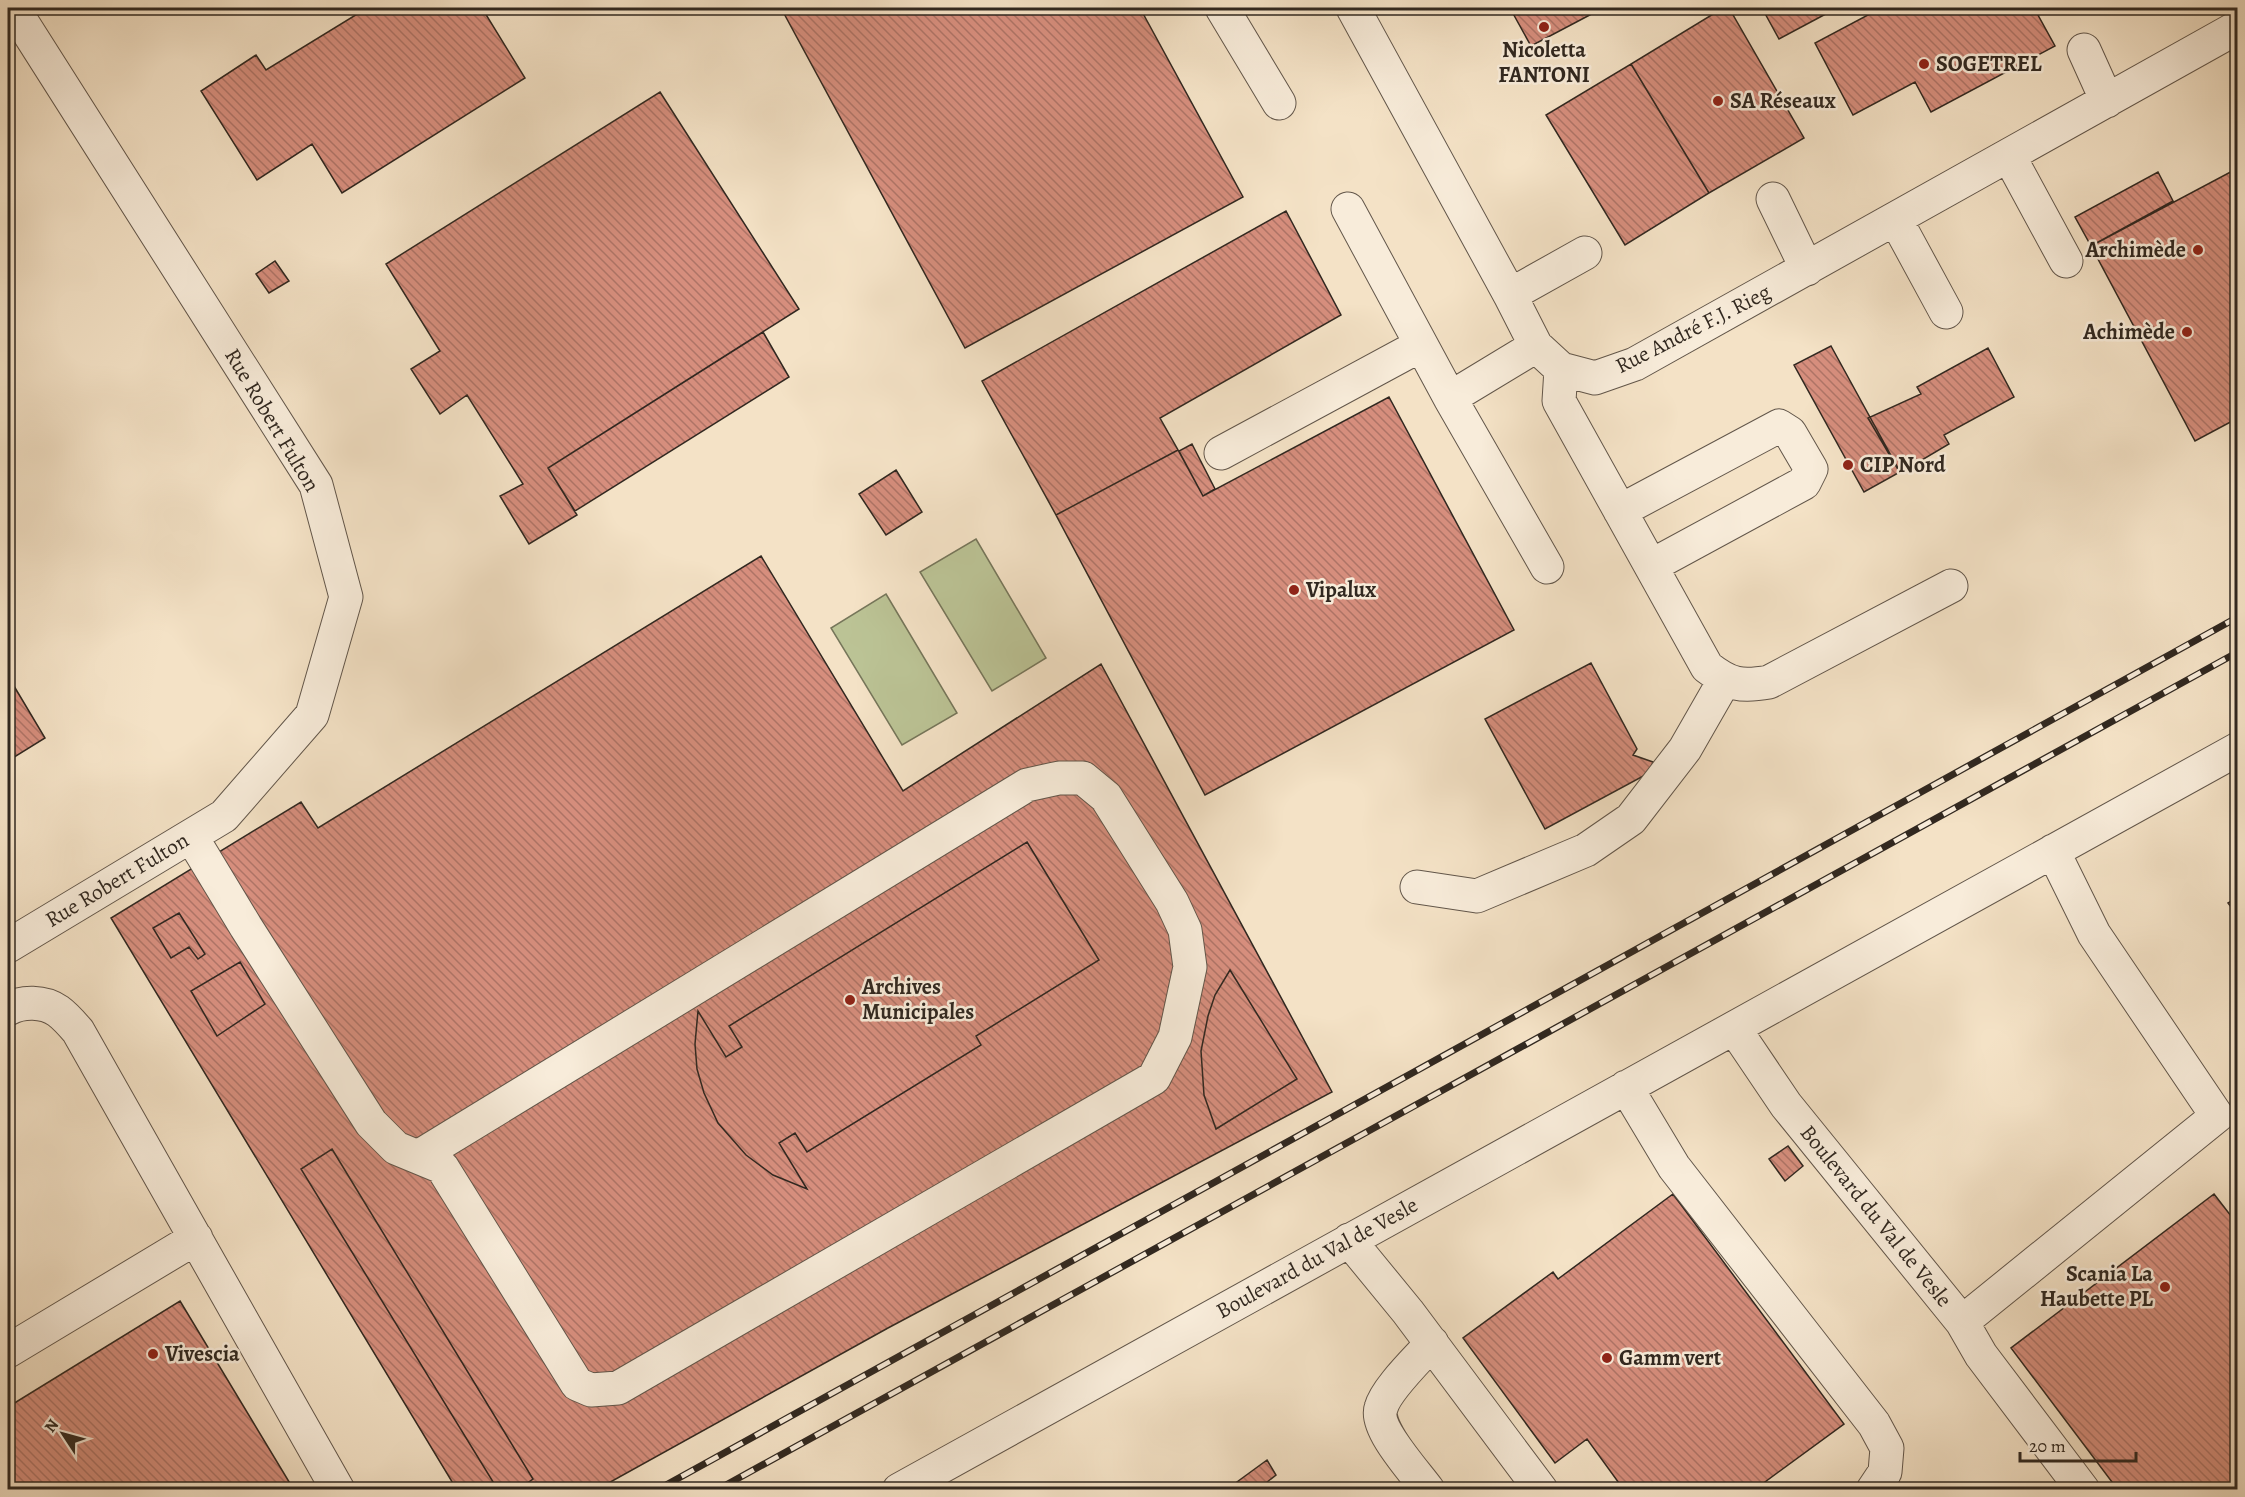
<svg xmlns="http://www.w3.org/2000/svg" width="2245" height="1497" font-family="Alegreya,serif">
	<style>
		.park { fill: #bbc395; stroke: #76765a; stroke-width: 1.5 }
		.building { fill: url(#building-back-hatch); stroke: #312820; stroke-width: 1.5 }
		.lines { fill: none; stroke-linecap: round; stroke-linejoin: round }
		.minor-casing { stroke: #62564a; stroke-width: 35 }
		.minor { stroke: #f8ecda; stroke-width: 33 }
		.rail-casing { stroke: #312820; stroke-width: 7 }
		.rail { stroke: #f8ecda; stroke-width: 4.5; stroke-dasharray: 14; stroke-linecap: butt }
		.poi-dot { fill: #8f2418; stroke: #f8ecda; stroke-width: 2 }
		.labels { text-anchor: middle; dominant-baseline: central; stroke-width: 5; stroke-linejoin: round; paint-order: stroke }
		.poi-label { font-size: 22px; font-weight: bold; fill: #312820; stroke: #f8ecda; text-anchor: start }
		.street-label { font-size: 22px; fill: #312820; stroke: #f8ecda }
	</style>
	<defs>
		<pattern id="building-back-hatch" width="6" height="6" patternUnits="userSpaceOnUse" patternTransform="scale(1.5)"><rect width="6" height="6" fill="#d68e7d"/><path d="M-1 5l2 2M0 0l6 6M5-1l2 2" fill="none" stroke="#ae7466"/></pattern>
	</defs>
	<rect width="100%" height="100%" fill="#f4e2c6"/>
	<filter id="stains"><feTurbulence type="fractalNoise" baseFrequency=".00333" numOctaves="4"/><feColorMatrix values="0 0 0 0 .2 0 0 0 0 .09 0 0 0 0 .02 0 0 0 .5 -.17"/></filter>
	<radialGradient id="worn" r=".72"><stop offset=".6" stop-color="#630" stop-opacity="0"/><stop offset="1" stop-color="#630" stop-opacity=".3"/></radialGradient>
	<path class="park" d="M976 539 1046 658 992 691 920 572Z
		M886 594 957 713 902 745 831 628Z"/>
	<path class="building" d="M367 8H482L525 78 342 193 312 144 257 180 201 91 256 55 266 70Z
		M781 8H1140L1243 197 965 348Z
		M1510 8H1603L1531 46Z
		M1723 8H1729L1804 138 1709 193 1631 64Z
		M1762 8H1837L1779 39Z
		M1881 8H2053L2038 15 2055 46 1931 112 1915 82 1853 115 1815 43Z
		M1631 64 1709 193 1625 245 1546 115Z
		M660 92 799 309 548 468 577 515 529 544 500 496 523 484 467 395 440 414 411 369 440 351 386 264Z
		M2238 168V418L2195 441 2091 246Z
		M2158 172 2173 201 2091 246 2075 217Z
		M1286 211 1341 315 1160 418 1178 450 1056 515 982 381Z
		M275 261 289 281 269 293 256 274Z
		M763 332 789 377 575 511 548 468Z
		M1831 346 1900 472 1864 492 1794 365Z
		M1988 348 2014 397 1944 435 1949 444 1900 473 1868 418 1921 394 1917 387Z
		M1389 397 1514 630 1205 795 1056 515 1178 450 1203 496Z
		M1192 444 1215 489 1203 496 1179 451Z
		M896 470 922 512 886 535 859 494Z
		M761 556 903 791 1101 664 1332 1092 888 1328 596 1490H457L111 918 301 802 318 828Z
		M1591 663 1637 749 1633 755 1653 762 1649 773 1545 829 1485 719Z
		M8 676 45 738 8 761Z
		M1027 842 1099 960 976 1036 981 1045 807 1152 795 1133 779 1143 807 1189 773 1175 746 1155 718 1123 704 1093 697 1069 695 1044 698 1011 726 1057 742 1047 729 1026Z
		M2238 897V916L2228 903Z
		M179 913 205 954 198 959 189 947 171 958 153 928Z
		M240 962 265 1004 217 1036 191 991Z
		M1230 970 1297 1079 1216 1129 1204 1095 1201 1051 1208 1016 1215 995Z
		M1788 1146 1803 1166 1785 1181 1769 1159Z
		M332 1149 533 1479 517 1490H498L301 1169Z
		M1673 1194 1844 1424 1754 1490H1624L1587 1439 1555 1463 1463 1338 1553 1272 1558 1279Z
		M2214 1194 2238 1225V1490H2118L2011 1348Z
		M180 1301 294 1490H8V1407Z
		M1267 1460 1276 1475 1257 1490H1226Z"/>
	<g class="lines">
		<g class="minor-casing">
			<path id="minor" d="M1222 8 1279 103
				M1353 8 1510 295 1536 346 1561 369 1595 378 1635 364 2238 27
				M2084 50 2107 101
				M2009 156 2066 261
				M1773 199 1807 269
				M1348 209 1450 398 1536 346
				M1896 220 1946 312
				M1510 295 1585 253
				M1561 369 1559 401 1707 667C1730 685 1741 687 1769 682L1951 586
				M1450 398 1547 567
				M1221 453 1421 345
				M1620 511 1779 426 1790 433 1811 469 1804 483 1651 566
				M191 836 246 927 371 1123 396 1148 442 1167 577 1384 591 1390 618 1388 1154 1078 1175 1037 1190 967 1185 930 1172 902 1106 797 1083 778H1059L1027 785 418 1157
				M1417 887 1477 896 1586 850 1631 819 1685 749 1724 681
				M8 946 224 816 312 715 346 597 316 485 13 8
				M8 1009C22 1001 44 1001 58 1011 65 1016 72 1024 78 1031L338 1490
				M1734 1028 1786 1105 1962 1322 2217 1116 2094 934 2053 851
				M1626 1087 1674 1167 1874 1424 1887 1448 1885 1472 1873 1490
				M1349 1240 1408 1312 1541 1490
				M1962 1322 1981 1355 2083 1490
				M8 1351 196 1238
				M899 1490 2238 749
				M1428 1490C1415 1472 1374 1428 1381 1408 1386 1389 1418 1359 1432 1343"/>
		</g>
		<use href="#minor" class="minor"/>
		<g class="rail-casing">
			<path id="rail" d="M657 1490 2238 617
				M717 1490 2238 652"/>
		</g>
		<use href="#rail" class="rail"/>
	</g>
	<g class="poi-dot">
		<circle cx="1544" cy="27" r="6"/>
		<circle cx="1924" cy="64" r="6"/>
		<circle cx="1718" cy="101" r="6"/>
		<circle cx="2198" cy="250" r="6"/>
		<circle cx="2187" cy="332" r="6"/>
		<circle cx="1848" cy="465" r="6"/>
		<circle cx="1294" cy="590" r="6"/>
		<circle cx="850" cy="1000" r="6"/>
		<circle cx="2165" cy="1287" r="6"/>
		<circle cx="153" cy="1354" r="6"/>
		<circle cx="1607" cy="1358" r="6"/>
	</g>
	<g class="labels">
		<g class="poi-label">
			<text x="1544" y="50" text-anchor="middle">Nicoletta<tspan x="1544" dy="25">FANTONI</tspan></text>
			<text x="1936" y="64">SOGETREL</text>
			<text x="1730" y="101">SA Réseaux</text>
			<text x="2186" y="250" text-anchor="end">Archimède</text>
			<text x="2175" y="332" text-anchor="end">Achimède</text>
			<text x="1860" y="465">CIP Nord</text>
			<text x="1306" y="590">Vipalux</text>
			<text x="862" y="987">Archives<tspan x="862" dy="25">Municipales</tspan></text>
			<text x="2153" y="1274" text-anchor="end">Scania La<tspan x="2153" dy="25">Haubette PL</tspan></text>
			<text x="165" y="1354">Vivescia</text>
			<text x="1619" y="1358">Gamm vert</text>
		</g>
		<g class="street-label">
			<text transform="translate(1693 329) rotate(-27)">Rue André F.J. Rieg</text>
			<text transform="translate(272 420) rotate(59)">Rue Robert Fulton</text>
			<text transform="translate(117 880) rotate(-31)">Rue Robert Fulton</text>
			<text transform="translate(1876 1216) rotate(51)">Boulevard du Val de Vesle</text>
			<text transform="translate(1317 1258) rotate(-29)">Boulevard du Val de Vesle</text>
		</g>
	</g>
	<rect width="2245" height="1497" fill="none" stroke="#f4e2c6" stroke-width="30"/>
	<rect x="9" y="9" width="2227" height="1479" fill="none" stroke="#312820" stroke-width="3"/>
	<rect x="15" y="15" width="2215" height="1467" fill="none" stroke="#312820" stroke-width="1.5"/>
	<g transform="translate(63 1434) rotate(306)" stroke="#f8ecda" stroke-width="4.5" paint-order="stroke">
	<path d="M0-4.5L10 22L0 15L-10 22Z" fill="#312820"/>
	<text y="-9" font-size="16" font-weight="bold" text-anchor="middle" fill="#312820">N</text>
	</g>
	<path d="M2020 1452v9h116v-9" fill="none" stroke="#312820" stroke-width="3"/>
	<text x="2029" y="1452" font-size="18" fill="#312820" stroke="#f8ecda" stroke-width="4.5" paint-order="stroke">20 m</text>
	<rect width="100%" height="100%" filter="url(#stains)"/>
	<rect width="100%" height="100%" fill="url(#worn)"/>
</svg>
